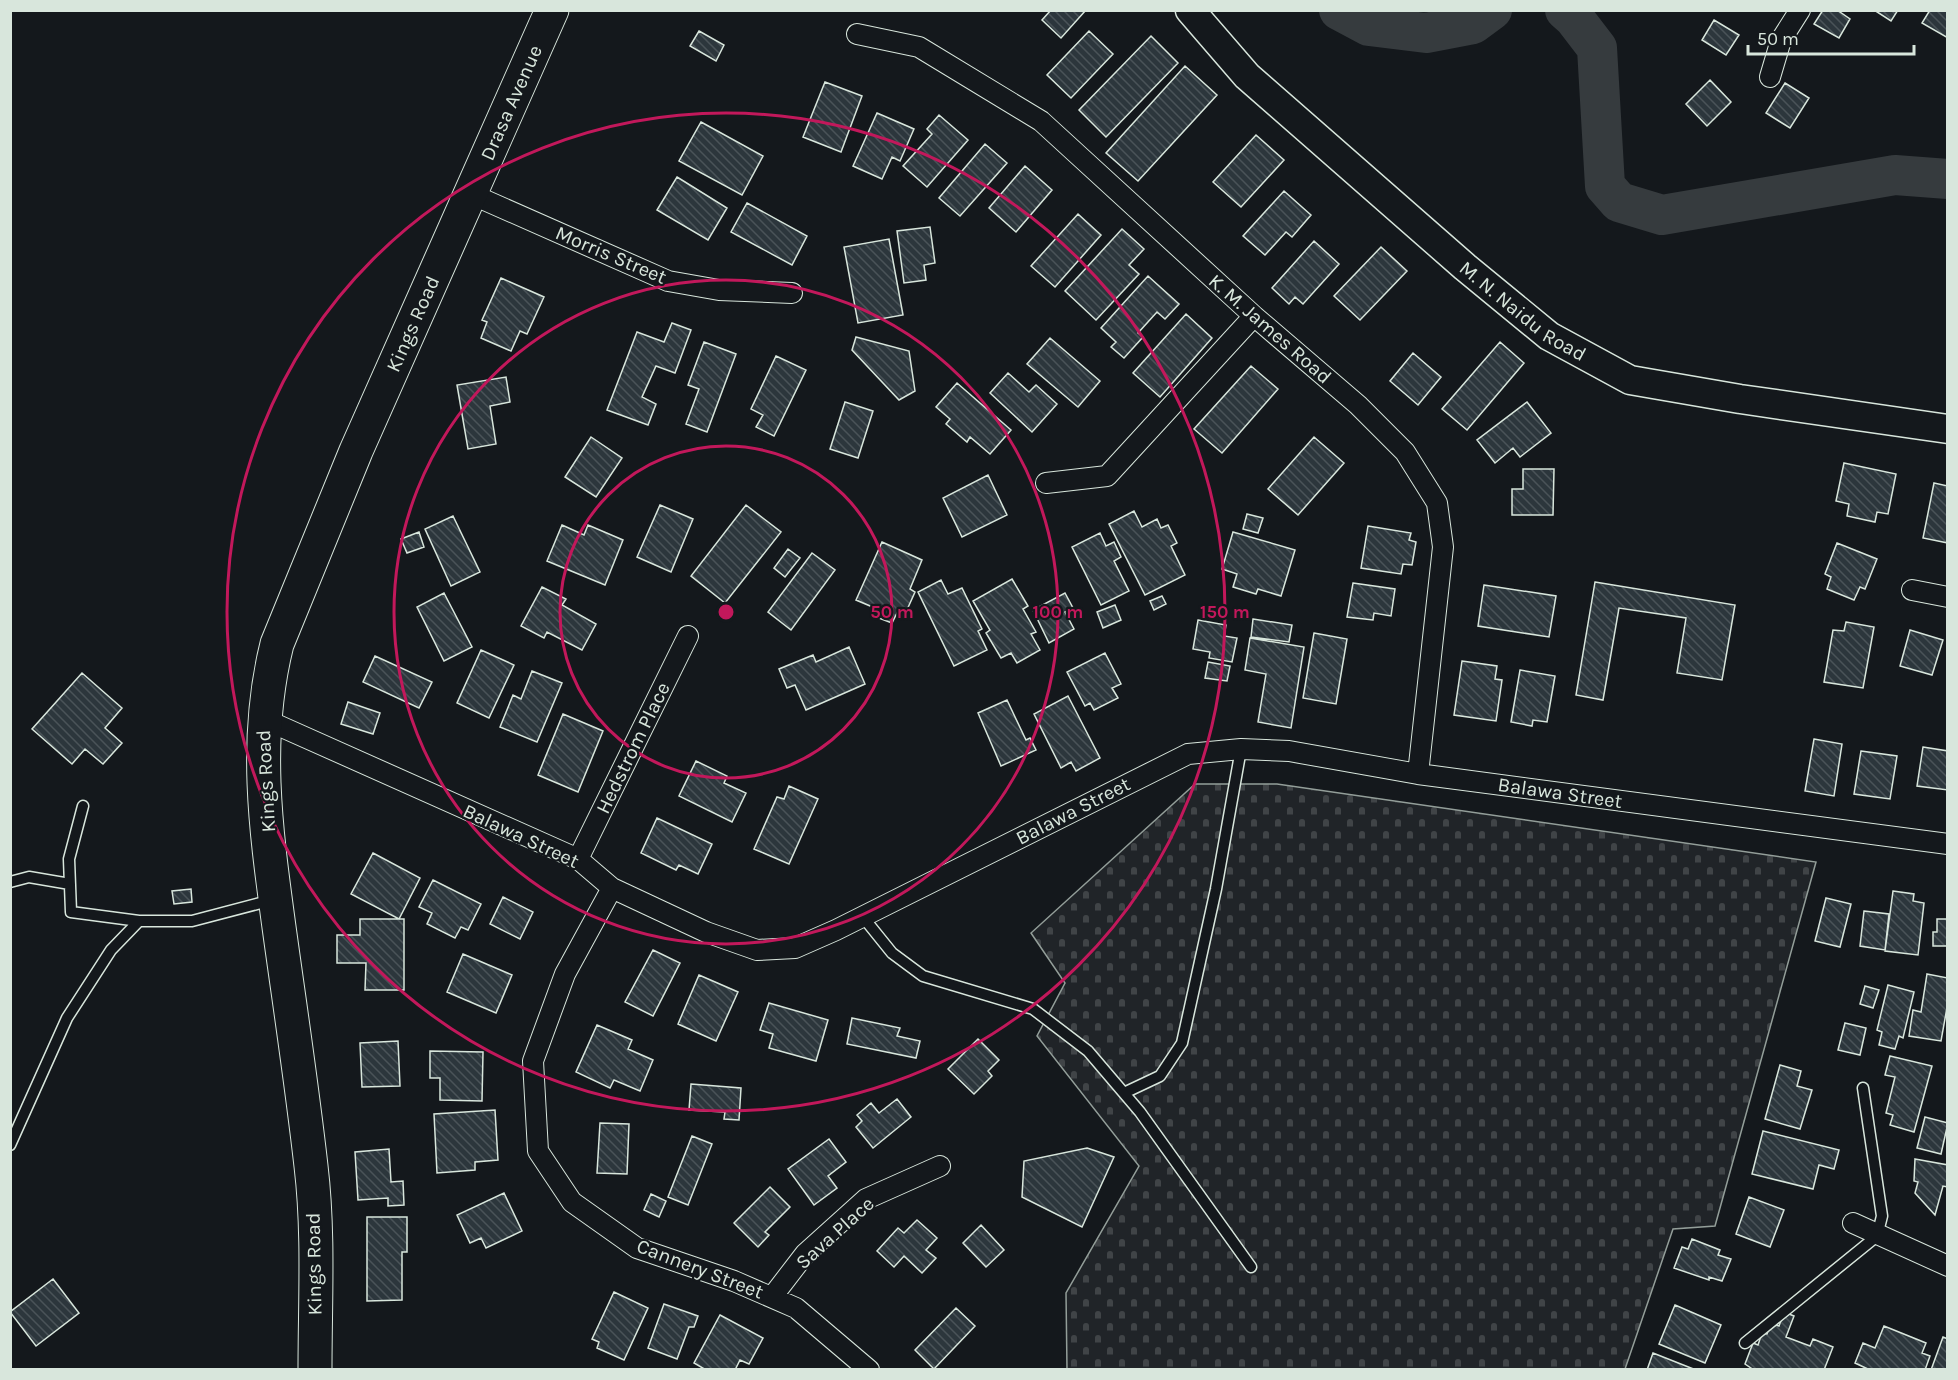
<svg xmlns="http://www.w3.org/2000/svg" width="1958" height="1380" font-family="Karla,sans-serif">
	<style>
		.cemetery { fill: url(#cemetery-stones); stroke: #939e99; stroke-width: 1.5 }
		.lines { fill: none; stroke-linecap: round; stroke-linejoin: round }
		.river { stroke: #363b3e; stroke-width: 40 }
		.building { fill: url(#building-back-hatch); stroke: #d8e6dc; stroke-width: 1.5 }
		.service-casing { stroke: #d8e6dc; stroke-width: 13 }
		.minor-casing { stroke: #d8e6dc; stroke-width: 22 }
		.secondary-casing { stroke: #d8e6dc; stroke-width: 31 }
		.trunk-casing { stroke: #d8e6dc; stroke-width: 35 }
		.service { stroke: #14181c; stroke-width: 10 }
		.minor { stroke: #14181c; stroke-width: 20 }
		.secondary { stroke: #14181c; stroke-width: 28 }
		.trunk { stroke: #14181c; stroke-width: 33 }
		.ring { fill: none; stroke: #c2185b; stroke-width: 3 }
		.labels { text-anchor: middle; dominant-baseline: central; stroke-width: 4.5; stroke-linejoin: round; paint-order: stroke }
		.street-label { font-size: 20px; fill: #d8e6dc; stroke: #14181c }
		.centre { fill: #c2185b; stroke: #14181c; stroke-width: 3 }
		.ring-label { font-size: 18px; text-anchor: middle; font-weight: bold; fill: #c2185b; stroke: #14181c; stroke-width: 4.5; stroke-linejoin: round; paint-order: stroke }
	</style>
	<defs>
		<pattern id="cemetery-stones" width="16" height="16" patternUnits="userSpaceOnUse" patternTransform="scale(1.5)"><rect width="16" height="16" fill="#202428"/><path d="M2 7V4a2 2 0 0 1 4 0v3zM10 15v-3a2 2 0 0 1 4 0v3z" fill="#404447"/></pattern>
		<pattern id="building-back-hatch" width="6" height="6" patternUnits="userSpaceOnUse" patternTransform="scale(1.5)"><rect width="6" height="6" fill="#2c363c"/><path d="M-1 5l2 2M0 0l6 6M5-1l2 2" fill="none" stroke="#4a5358"/></pattern>
	</defs>
	<rect width="100%" height="100%" fill="#14181c"/>
	<path class="cemetery" d="M1195 784H1277L1816 862 1715 1226 1673 1229 1625 1369H1067L1066 1293 1139 1166 1037 1036 1065 983 1031 933Z"/>
	<g class="lines">
		<path class="river" d="M1339 10 1369 26 1426 33 1473 24 1492 10
			M1565 10 1574 18 1597 48 1605 186 1619 202 1662 215 1895 175 1948 179"/>
	</g>
	<path class="building" d="M1051 10H1086L1061 38 1042 20Z
		M1823 10H1837L1850 19 1839 38 1814 24Z
		M1874 10H1898L1891 21Z
		M1930 10H1948V38L1922 23Z
		M1714 20 1739 35 1726 55 1702 40Z
		M699 31 724 45 716 61 690 46Z
		M1089 31 1113 54 1071 98 1047 75Z
		M1151 36 1178 63 1106 137 1079 110Z
		M1185 66 1217 95 1138 181 1106 153Z
		M1710 80 1731 102 1707 126 1686 104Z
		M825 82 862 96 841 152 803 137Z
		M1785 83 1809 98 1790 128 1766 113Z
		M877 113 914 129 900 161 892 157 882 179 853 166Z
		M939 115 968 140 927 187 903 166 932 134 927 129Z
		M701 122 763 156 742 195 679 161Z
		M1256 135 1284 160 1241 207 1213 182Z
		M985 144 1007 163 960 216 939 198Z
		M1025 166 1052 190 1016 232 989 208Z
		M677 177 727 208 708 240 657 210Z
		M1284 191 1311 215 1292 237 1286 232 1265 255 1243 236Z
		M747 203 807 236 792 265 731 232Z
		M1078 214 1101 235 1055 287 1031 266Z
		M930 227 935 263 924 265 926 280 904 283 897 231Z
		M1122 229 1144 249 1129 265 1139 274 1096 320 1065 291Z
		M889 239 903 315 858 323 844 247Z
		M1314 241 1339 264 1303 304 1295 297 1289 304 1272 288Z
		M1381 247 1407 271 1360 320 1334 296Z
		M1148 276 1179 304 1165 319 1157 312 1138 333 1143 337 1124 358 1111 347 1116 342 1101 328Z
		M501 278 544 297 527 334 520 331 511 351 481 338 487 322 482 320Z
		M1186 314 1212 338 1160 397 1133 373Z
		M672 323 691 330 675 373 656 366 642 397 656 404 648 425 607 410 637 332 664 342Z
		M856 337 909 351 915 391 899 400 852 350Z
		M1050 338 1100 381 1078 407 1027 364Z
		M704 342 736 354 707 432 686 424 699 389 688 385Z
		M1500 342 1524 363 1467 430 1442 409Z
		M1413 353 1441 377 1418 405 1390 381Z
		M776 356 806 370 774 436 756 427 763 415 751 409Z
		M1251 366 1278 389 1222 453 1194 429Z
		M1008 373 1029 392 1036 385 1057 404 1032 432 990 393Z
		M506 377 510 402 490 406 496 444 468 449 457 385Z
		M957 383 1011 430 990 454 970 437 967 442 946 424 950 419 936 407Z
		M845 402 873 411 858 458 830 449Z
		M1527 402 1551 433 1520 457 1513 448 1495 463 1477 440Z
		M591 437 622 458 596 497 565 477Z
		M1314 437 1344 463 1298 515 1268 489Z
		M1844 463 1896 474 1888 514 1877 512 1875 522 1847 516 1849 504 1836 501Z
		M1523 469H1554L1553 515H1512V489H1523Z
		M988 475 1007 515 962 537 943 498Z
		M1934 483 1948 486V543L1923 538Z
		M660 505 693 519 671 572 637 557Z
		M746 505 781 532 725 603 691 576Z
		M1134 511 1142 527 1157 519 1161 528 1168 525 1177 543 1171 546 1185 575 1145 595 1109 524Z
		M1247 514 1263 518 1258 533 1243 529Z
		M453 516 480 572 451 586 425 529Z
		M562 525 584 535 588 525 623 540 605 585 547 561Z
		M1368 526 1411 533 1409 540 1416 542 1412 565 1403 564 1401 574 1361 568Z
		M419 532 424 547 407 553 401 539Z
		M1233 532 1295 550 1281 596 1258 589 1256 594 1233 587 1237 574 1222 569Z
		M1100 533 1106 546 1114 542 1121 557 1114 561 1129 591 1101 605 1072 547Z
		M882 542 922 560 910 589 915 592 906 612 899 609 892 623 879 618 882 611 856 600Z
		M1837 543 1877 559 1865 589 1860 587 1854 600 1827 589 1831 577 1825 574Z
		M788 549 800 558 785 577 774 568Z
		M812 553 835 570 791 630 768 612Z
		M1012 579 1028 606 1023 609 1036 632 1031 634 1040 650 1017 663 1011 653 1001 658 986 633 990 630 973 601Z
		M941 580 948 594 962 588 982 629 978 631 987 650 954 666 918 592Z
		M1595 582 1735 605 1722 680 1677 673 1686 618 1619 608 1603 700 1576 695Z
		M1353 583 1395 589 1391 616 1374 613 1373 620 1347 617Z
		M1484 585 1556 596 1549 637 1478 626Z
		M542 587 566 599 562 605 596 624 582 650 547 632 544 638 521 626Z
		M444 593 472 647 444 661 417 607Z
		M1065 593 1073 608 1065 612 1074 629 1049 643 1033 610Z
		M1162 596 1166 604 1154 610 1150 601Z
		M1115 605 1121 620 1103 628 1097 612Z
		M1253 619 1292 625 1289 642 1251 637Z
		M1198 620 1226 625 1224 636 1237 638 1232 662 1209 658 1210 652 1193 649Z
		M1846 622 1874 627 1863 688 1824 682 1833 630 1844 631Z
		M1910 630 1943 640 1932 675 1900 666Z
		M1314 633 1347 639 1336 704 1303 698Z
		M1250 638 1304 647 1291 728 1258 722 1266 674 1245 670Z
		M849 647 865 684 806 710 795 685 787 688 779 669 813 655 816 662Z
		M481 650 514 665 489 718 457 703Z
		M1105 653 1121 684 1112 688 1118 698 1094 710 1090 703 1085 706 1067 672Z
		M375 656 432 682 419 708 363 682Z
		M1462 661 1497 666 1495 679 1502 680 1496 721 1454 715Z
		M1208 662 1230 666 1227 681 1205 678Z
		M1520 670 1555 676 1547 722 1533 720 1532 726 1511 722Z
		M532 671 562 683 537 742 500 727 513 695 521 699Z
		M82 673 122 708 105 728 122 743 103 764 85 749 72 764 32 729Z
		M1068 696 1100 758 1076 771 1071 762 1061 768 1034 714Z
		M1007 700 1026 740 1030 738 1036 750 1001 766 978 713Z
		M348 702 380 713 373 734 341 724Z
		M563 714 603 731 578 792 538 775Z
		M1814 739 1842 744 1834 796 1805 791Z
		M1923 747 1948 751V790L1917 786Z
		M1861 751 1897 756 1890 799 1854 794Z
		M696 761 727 776 724 783 746 793 732 822 679 796Z
		M789 786 818 799 789 864 754 849 777 797 784 799Z
		M657 818 712 844 698 874 679 865 676 870 641 853Z
		M373 853 420 878 399 919 351 894Z
		M433 880 481 904 468 930 461 927 455 938 427 924 432 913 419 907Z
		M191 889 192 902 174 904 172 891Z
		M1893 891 1914 894 1913 901 1924 903 1918 955 1885 951Z
		M503 897 533 912 520 939 490 924Z
		M1826 898 1851 904 1840 947 1815 941Z
		M1864 911 1889 914 1885 950 1860 946Z
		M360 919H404V990H365L366 963H337V935H360Z
		M1937 919H1948V946H1933V932H1937Z
		M653 950 680 963 653 1016 625 1002Z
		M463 954 512 975 496 1013 447 992Z
		M1927 974 1948 978V1002L1941 1041 1909 1036 1913 1010 1921 1012Z
		M699 975 738 992 716 1041 678 1024Z
		M1888 985 1914 992 1903 1038 1899 1036 1895 1049 1879 1045 1882 1032 1877 1030Z
		M1865 986 1879 990 1873 1008 1860 1004Z
		M769 1003 828 1020 816 1061 769 1048 773 1034 760 1030Z
		M852 1018 900 1028 897 1036 920 1041 916 1058 847 1044Z
		M1845 1023 1866 1028 1860 1055 1838 1050Z
		M597 1025 632 1040 628 1049 653 1060 640 1091 614 1080 610 1088 576 1072Z
		M978 1039 999 1060 988 1071 992 1076 974 1094 948 1069Z
		M398 1041 400 1086 362 1087 360 1043Z
		M430 1051 483 1052 482 1101 440 1100V1078H430Z
		M1890 1056 1932 1066 1914 1132 1890 1125 1893 1115 1886 1113 1895 1077 1885 1075Z
		M1780 1065 1801 1071 1797 1086 1812 1090 1800 1129 1765 1119Z
		M691 1084 741 1088 739 1120 724 1119 725 1112 689 1110Z
		M897 1099 911 1117 873 1148 856 1127 862 1121 857 1115 871 1103 879 1113Z
		M495 1110 498 1160 475 1162V1170L437 1173 434 1114Z
		M1925 1117 1948 1123 1941 1154 1917 1148Z
		M600 1123 629 1124 627 1174 597 1173Z
		M1763 1131 1839 1150 1834 1169 1819 1165 1813 1189 1752 1174Z
		M692 1136 712 1144 688 1205 668 1197Z
		M829 1139 846 1162 828 1176 837 1188 814 1205 788 1169Z
		M1087 1148 1114 1157 1082 1227 1022 1197 1024 1161Z
		M389 1149 391 1182 403 1181 404 1205 388 1206V1198L358 1200 355 1152Z
		M1915 1159 1948 1165V1187L1943 1186 1935 1215 1915 1193 1918 1182 1914 1181Z
		M770 1187 790 1207 765 1232 769 1235 758 1247 734 1223Z
		M504 1193 522 1231 486 1248 481 1238 470 1243 457 1215Z
		M651 1194 666 1201 659 1217 644 1210Z
		M1749 1197 1784 1210 1770 1247 1736 1234Z
		M367 1217H407V1252H402V1300L367 1301Z
		M917 1220 937 1238 926 1250 936 1258 922 1273 904 1256 894 1267 877 1251 898 1228 904 1233Z
		M981 1225 1004 1250 986 1267 963 1243Z
		M1692 1239 1720 1250 1718 1255 1731 1259 1722 1281 1709 1277V1280L1674 1268 1682 1247 1688 1249Z
		M53 1279 79 1313 36 1346 10 1312Z
		M614 1292 648 1308 624 1360 597 1348 599 1342 592 1339Z
		M664 1304 698 1316 694 1327H689L677 1359 648 1348Z
		M1675 1305 1721 1325 1705 1363 1659 1344Z
		M956 1308 975 1326 934 1369 915 1350Z
		M1784 1312 1794 1316 1786 1337 1810 1346 1813 1339 1833 1347 1824 1370H1754L1745 1364 1753 1343 1758 1345 1762 1333 1767 1334 1771 1323 1779 1326Z
		M720 1315 763 1338 749 1364 740 1360 735 1370H706L694 1363Z
		M1884 1326 1926 1343 1922 1353 1930 1356 1925 1370H1870L1855 1363 1863 1343 1875 1348Z
		M1943 1337 1948 1339V1370H1931Z
		M1653 1353 1696 1370H1647Z"/>
	<g class="lines">
		<g class="service-casing">
			<path id="service" d="M83 806 69 859 71 912 139 921
				M10 882 29 877 70 884
				M863 917 892 953 923 976 1033 1009 1088 1051 1140 1112 1251 1267
				M1124 1093 1160 1076 1182 1043 1216 889 1241 749
				M10 1145 67 1018 111 950 139 921H192L272 900
				M1745 1343 1877 1236 1882 1216 1863 1088"/>
		</g>
		<g class="minor-casing">
			<path id="minor" d="M857 34 919 47 1041 121 1254 316 1358 405 1405 452 1437 503 1443 547 1418 774
				M1770 77 1781 40 1800 10
				M471 194 668 281 719 290 792 293
				M1046 483 1107 476 1254 316
				M1912 590 1948 597
				M264 719 578 859 612 888 706 932 757 950 795 948 836 930 1188 754 1241 749 1289 751 1418 774 1948 844
				M578 859 688 636
				M612 888 565 974 533 1061 538 1151 572 1202 637 1248 734 1281 796 1308 869 1370
				M1853 1223 1948 1266
				M772 1297 805 1254 866 1199 940 1166"/>
		</g>
		<g class="secondary-casing">
			<g id="secondary">
				<path id="s1" d="M1190 10 1247 76 1465 267 1549 336 1630 380 1740 399 1948 429"/>
			</g>
		</g>
		<g class="trunk-casing">
			<g id="trunk">
				<path id="s2" d="M315 1370C315 1302 319 1233 311 1166 302 1086 290 1007 279 927 266 831 253 740 277 644L356 451 552 10"/>
			</g>
		</g>
		<use href="#service" class="service"/>
		<use href="#minor" class="minor"/>
		<use href="#secondary" class="secondary"/>
		<use href="#trunk" class="trunk"/>
	</g>
	<g class="ring">
		<circle cx="726" cy="612" r="166"/>
		<circle cx="726" cy="612" r="332"/>
		<circle cx="726" cy="612" r="499"/>
	</g>
	<g class="labels">
		<g class="street-label">
			<text stroke="none"><textPath href="#s2" startOffset="1320">Drasa Avenue</textPath></text>
			<text transform="translate(611 255) rotate(23)">Morris Street</text>
			<text stroke="none"><textPath href="#s1" startOffset="450">M. N. Naidu Road</textPath></text>
			<text stroke="none"><textPath href="#s2" startOffset="1078">Kings Road</textPath></text>
			<text transform="translate(1270 329) rotate(41)">K. M. James Road</text>
			<text transform="translate(633 748) rotate(-64)">Hedstrom Place</text>
			<text transform="translate(266 781) rotate(-93)">Kings Road</text>
			<text transform="translate(1560 793) rotate(8)">Balawa Street</text>
			<text transform="translate(1073 811) rotate(-27)">Balawa Street</text>
			<text transform="translate(521 836) rotate(25)">Balawa Street</text>
			<text transform="translate(835 1233) rotate(-42)">Sava Place</text>
			<text transform="translate(314 1264) rotate(-91)">Kings Road</text>
			<text transform="translate(700 1269) rotate(21)">Cannery Street</text>
		</g>
	</g>
	<circle cx="726" cy="612" r="9" class="centre"/>
	<g class="ring-label">
		<text x="892" y="618">50 m</text>
		<text x="1058" y="618">100 m</text>
		<text x="1225" y="618">150 m</text>
	</g>
	<rect width="1958" height="1380" fill="none" stroke="#d8e6dc" stroke-width="24"/>
	<path d="M1748 45v9h166v-9" fill="none" stroke="#d8e6dc" stroke-width="3"/>
	<text x="1757" y="45" font-size="18" fill="#d8e6dc" stroke="#14181c" stroke-width="4.5" paint-order="stroke">50 m</text>
</svg>
